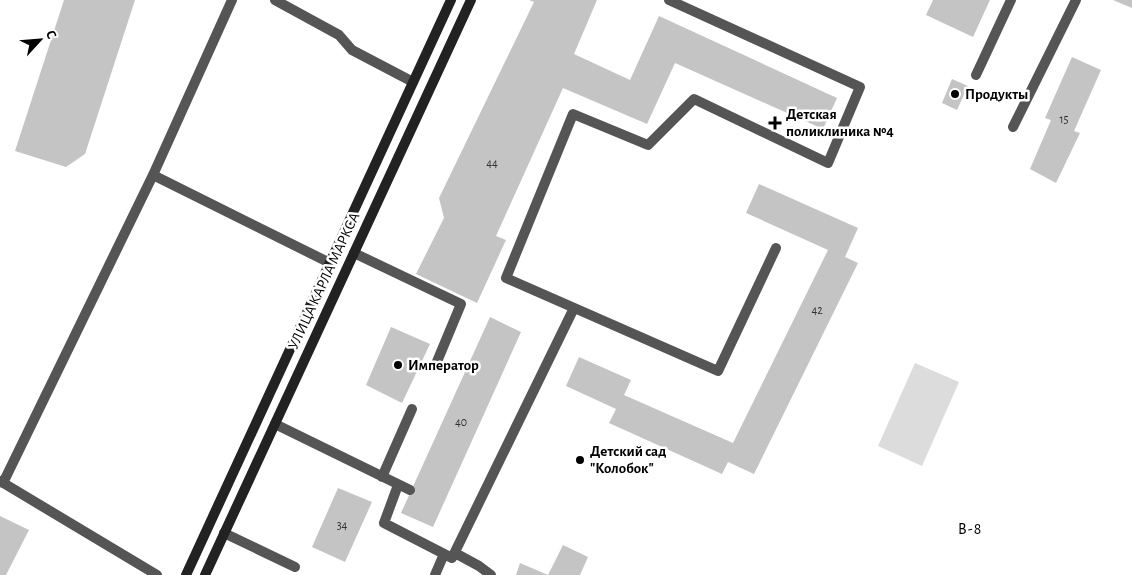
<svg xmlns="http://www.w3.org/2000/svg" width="1132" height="575" font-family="'Alegreya Sans',sans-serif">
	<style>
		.green { fill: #dcdcdc }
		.building { fill: #c4c4c4 }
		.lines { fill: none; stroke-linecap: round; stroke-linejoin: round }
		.lane { stroke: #555; stroke-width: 10 }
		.secondary { stroke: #222; stroke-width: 10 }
		.poi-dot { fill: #000; stroke: #fff; stroke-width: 2 }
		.labels { text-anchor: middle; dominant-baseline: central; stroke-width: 5; stroke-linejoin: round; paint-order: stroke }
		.number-label { font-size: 12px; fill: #313131 }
		.poi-label { font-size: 15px; font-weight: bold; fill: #000; stroke: #fff; text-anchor: start }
		.street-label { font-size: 15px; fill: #000; stroke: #fff }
		.neighbourhood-label { font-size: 16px; letter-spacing: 1px; fill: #000; stroke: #fff }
	</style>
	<rect width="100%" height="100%" fill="#fff"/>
	<path class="green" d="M915 363 959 382 922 466 878 446Z"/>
	<path class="building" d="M64 0H135L85 154 66 167 15 151Z
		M529 0H597L574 54 630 80 659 16 837 98 823 129 675 63 647 124 563 88 496 236 506 240 477 303 416 274 444 218 439 198 534 2Z
		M933 0H990L973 37 926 15Z
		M1113 0H1132V8Z
		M1072 57 1101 70 1074 131 1080 133 1056 183 1030 169 1051 120 1045 118Z
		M952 79 968 86 957 110 942 103Z
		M759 184 858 228 845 257 858 263 754 474 728 462 722 474 609 423 616 409 566 386 579 357 631 380 624 395 733 443 828 250 746 213Z
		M490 317 521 332 433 527 401 513Z
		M391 327 430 344 402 403 366 385Z
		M338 488 372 502 345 562 312 547Z
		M0 516 29 530 6 575H0Z
		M563 545 588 557 580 575H516L520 563 548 575Z"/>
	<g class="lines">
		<path class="lane" d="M275 0 339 35 352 50 413 82
			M669 0 860 87 828 163 694 99 648 145 573 114 506 278 718 371 776 248
			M976 75 1011 0
			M1013 127 1076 0
			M153 175 330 263
			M354 253 461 304 436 364
			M275 424 410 490
			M382 477 412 409
			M0 481 157 575
			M3 483 153 175 232 0
			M398 485 384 523 452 558 574 308
			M224 533 295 567
			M455 553 479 566 491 575
			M435 575 444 554"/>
		<path class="secondary" d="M186 575 451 0
			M205 575 471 0"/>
	</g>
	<g class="poi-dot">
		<circle cx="955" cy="94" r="5"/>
		<path d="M772.5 115.5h5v5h5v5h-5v5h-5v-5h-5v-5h5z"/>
		<circle cx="398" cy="365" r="5"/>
		<circle cx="580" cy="460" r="5"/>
	</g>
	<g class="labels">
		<g class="number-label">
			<text x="1064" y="119">15</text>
			<text x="492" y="163">44</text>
			<text x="817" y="310">42</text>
			<text x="461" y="422">40</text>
			<text x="342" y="525">34</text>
		</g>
		<g class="poi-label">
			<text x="965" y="94">Продукты</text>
			<text x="786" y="114">Детская<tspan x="786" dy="17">поликлиника №4</tspan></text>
			<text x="408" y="365">Император</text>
			<text x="590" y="451">Детский сад<tspan x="590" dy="17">"Колобок"</tspan></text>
		</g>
		<g class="street-label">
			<text transform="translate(324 281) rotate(-65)">УЛИЦА КАРЛА МАРКСА</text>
		</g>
		<g class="neighbourhood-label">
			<text x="970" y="529">В-8</text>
		</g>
	</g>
	<g transform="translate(40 40) rotate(64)" stroke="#ffffff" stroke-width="4" paint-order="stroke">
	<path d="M0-4L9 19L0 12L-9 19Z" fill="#000000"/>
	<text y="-8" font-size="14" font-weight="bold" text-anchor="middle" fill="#000000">С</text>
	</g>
</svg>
